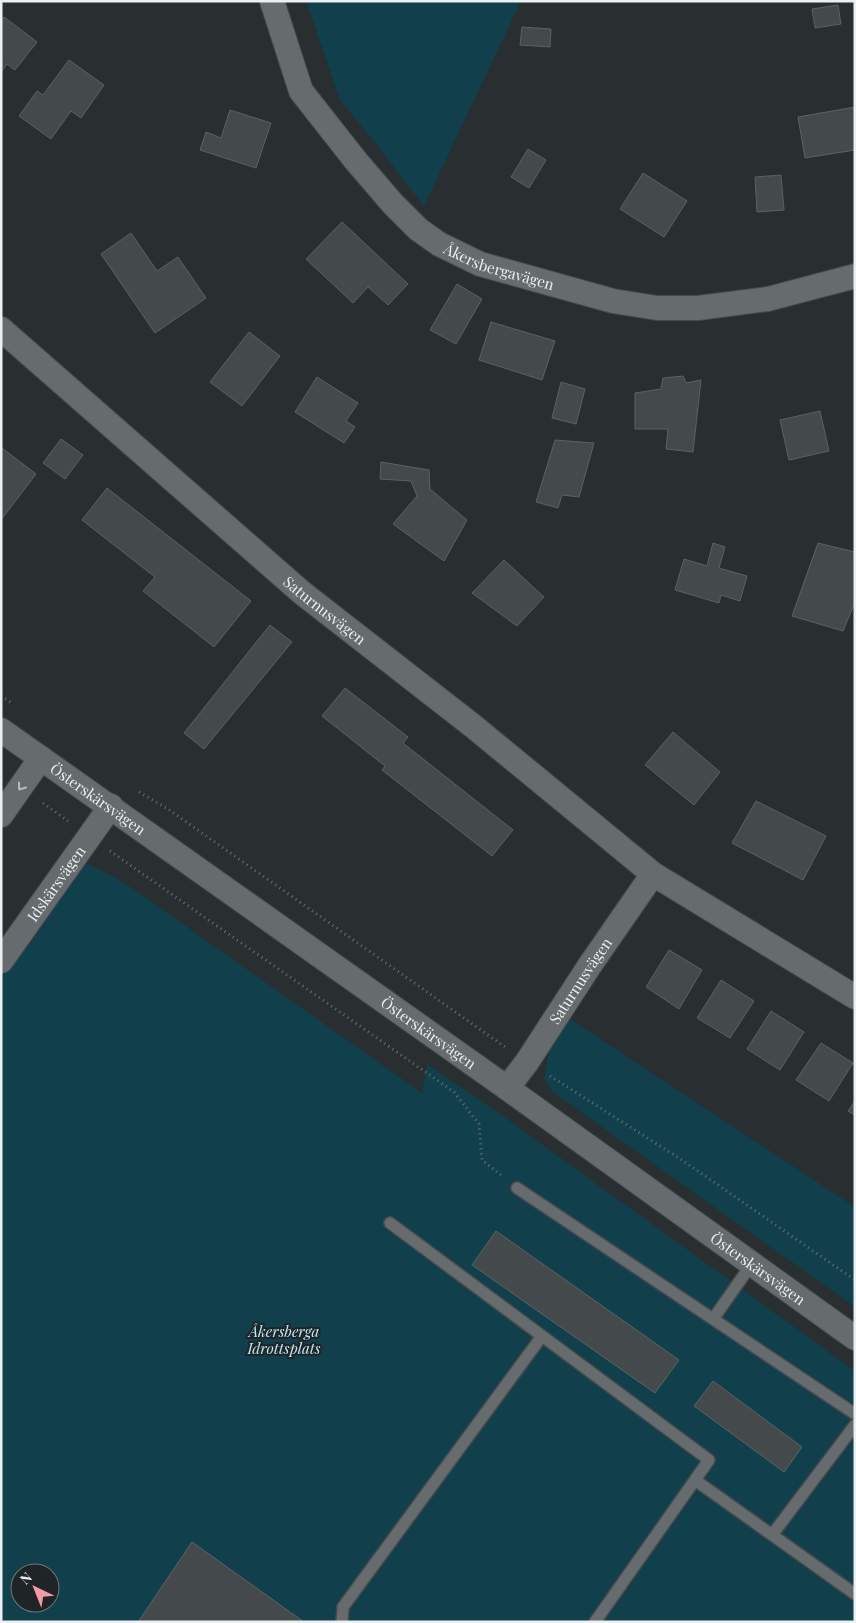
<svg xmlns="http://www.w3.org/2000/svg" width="856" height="1623" font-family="'Playfair Display',serif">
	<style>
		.green { fill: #113f4b; fill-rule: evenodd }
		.building { fill: #444a4c; stroke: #5c6264 }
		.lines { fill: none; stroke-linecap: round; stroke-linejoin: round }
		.lane-casing { stroke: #474a4c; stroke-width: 14 }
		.street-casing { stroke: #474a4c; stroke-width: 26 }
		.path { stroke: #6c7072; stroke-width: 3; stroke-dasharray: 1 4; stroke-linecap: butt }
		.lane { stroke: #666c6e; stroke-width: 11 }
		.street { stroke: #666c6e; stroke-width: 24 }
		.oneway { stroke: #b7bbbd }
		.labels { text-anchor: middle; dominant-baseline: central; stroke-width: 4; stroke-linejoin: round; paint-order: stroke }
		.street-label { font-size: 15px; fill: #edf0f1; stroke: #1f2426 }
		.park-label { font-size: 15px; font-style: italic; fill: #bfebfa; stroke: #1f2426 }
	</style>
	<rect width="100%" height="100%" fill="#292e30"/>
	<path class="green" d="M306 1H521L424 206 373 140 340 100Z
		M79 860 111 875 132 888 422 1093 427 1064 500 1114 855 1371V1622H1V971ZM20 1573H50V1603H20Z
		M567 1017 855 1207V1307L553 1092 544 1079 550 1045Z"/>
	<path class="building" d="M838 5 841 24 815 28 812 9Z
		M4 17 37 42 15 70 7 64 1 72V20Z
		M522 27 551 29 550 47 520 45Z
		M69 60 104 85 81 118 71 111 51 139 19 116 37 91 43 95Z
		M855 107V150L805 158 798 117Z
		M230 110 271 123 256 168 200 150 206 132 221 138Z
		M528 149 546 160 529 188 511 177Z
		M643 173 687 201 664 237 620 209Z
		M781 175 784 210 757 212 755 177Z
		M342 222 408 284 388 305 368 287 353 303 306 259Z
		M131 233 157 271 178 257 206 298 155 333 101 254Z
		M457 284 482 299 456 344 430 330Z
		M491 322 555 341 542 380 479 360Z
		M249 332 280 356 242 406 210 382Z
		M683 376 686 383 701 380 693 452 666 449 668 429H635V393L661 389 663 378Z
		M317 377 358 403 346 421 355 427 344 443 295 412Z
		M561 382 585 389 576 424 552 418Z
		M820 411 829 451 789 460 780 420Z
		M61 439 83 455 65 479 43 463Z
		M555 440 594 443 579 497 562 495 558 508 536 502Z
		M2 448 36 474 1 520V449Z
		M381 462 429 470 430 489 467 520 444 561 393 524 417 496 411 481 380 479Z
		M107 488 251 601 214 647 143 591 155 577 82 520Z
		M713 543 725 547 719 568 747 576 740 601 721 595 719 603 675 590 684 559 707 566Z
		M818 543 855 552V602L843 631 792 616Z
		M504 560 544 597 517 626 472 593Z
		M270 625 292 642 204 749 184 733Z
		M345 688 408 737 403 743 513 830 492 856 382 770 385 766 322 716Z
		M673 732 720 772 694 805 645 765Z
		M756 801 826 836 803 880 732 843Z
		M669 950 702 970 679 1009 646 987Z
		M721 980 754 1001 730 1038 697 1018Z
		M771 1011 804 1032 780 1070 747 1049Z
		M821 1043 853 1063 829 1101 796 1080Z
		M855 1101V1115L848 1111Z
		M496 1231 679 1360 655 1393 472 1265Z
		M713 1381 802 1447 784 1472 694 1406Z
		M192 1542 304 1622H138Z"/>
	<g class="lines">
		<g class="lane-casing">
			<path id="lane" d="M517 1188 855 1414
				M390 1223 709 1460 595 1622
				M713 1319 751 1265
				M695 1480 855 1594
				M772 1535 855 1425
				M342 1622 343 1607 542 1336"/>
		</g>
		<g class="street-casing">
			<g id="street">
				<path id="s1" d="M272 1 301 91 356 161 393 204 418 229 439 244 480 264 613 301 657 308H698L768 299 855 276"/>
				<path id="s2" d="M1 329 301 592 473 726 653 874"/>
				<path id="s3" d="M1 730 507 1088 855 1338"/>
				<path d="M1 815 41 758"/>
				<path id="s4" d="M1 961 111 806"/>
				<path id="s5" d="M507 1088 527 1062 590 965 653 874 855 997"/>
			</g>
		</g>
		<path class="path" d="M853 1 855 7
			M1 696 13 704
			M139 792 168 809 505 1047
			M43 803 68 821
			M110 851 454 1092 479 1124 482 1160 501 1175
			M550 1076 682 1160 855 1280"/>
		<use href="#lane" class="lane"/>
		<use href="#street" class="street"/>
	</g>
	<defs><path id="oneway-chevron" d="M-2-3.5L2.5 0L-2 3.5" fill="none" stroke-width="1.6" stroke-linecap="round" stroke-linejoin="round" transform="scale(1.25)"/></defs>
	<use class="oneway" href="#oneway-chevron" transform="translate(21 787) rotate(126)"/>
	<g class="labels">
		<g class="street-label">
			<text stroke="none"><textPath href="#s1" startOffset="366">Åkersbergavägen</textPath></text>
			<text stroke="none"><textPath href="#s2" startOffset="429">Saturnusvägen</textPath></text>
			<text stroke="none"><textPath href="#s3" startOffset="119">Österskärsvägen</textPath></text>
			<text stroke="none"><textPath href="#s4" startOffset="95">Idskärsvägen</textPath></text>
			<text stroke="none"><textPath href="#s5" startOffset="130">Saturnusvägen</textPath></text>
			<text stroke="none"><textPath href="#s3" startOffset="524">Österskärsvägen</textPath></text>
			<text stroke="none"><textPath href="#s3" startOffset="929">Österskärsvägen</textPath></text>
		</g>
		<g class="park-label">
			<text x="284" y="1331">Åkersberga<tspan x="284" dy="17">Idrottsplats</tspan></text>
		</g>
	</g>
	<rect width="856" height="1623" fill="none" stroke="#edf0f1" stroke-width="5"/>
	<g transform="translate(35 1588) rotate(317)"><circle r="24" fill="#1f2426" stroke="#717677"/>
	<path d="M0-4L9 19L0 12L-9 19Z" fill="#f39aa7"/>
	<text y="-8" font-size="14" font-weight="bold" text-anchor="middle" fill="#edf0f1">N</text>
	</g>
</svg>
